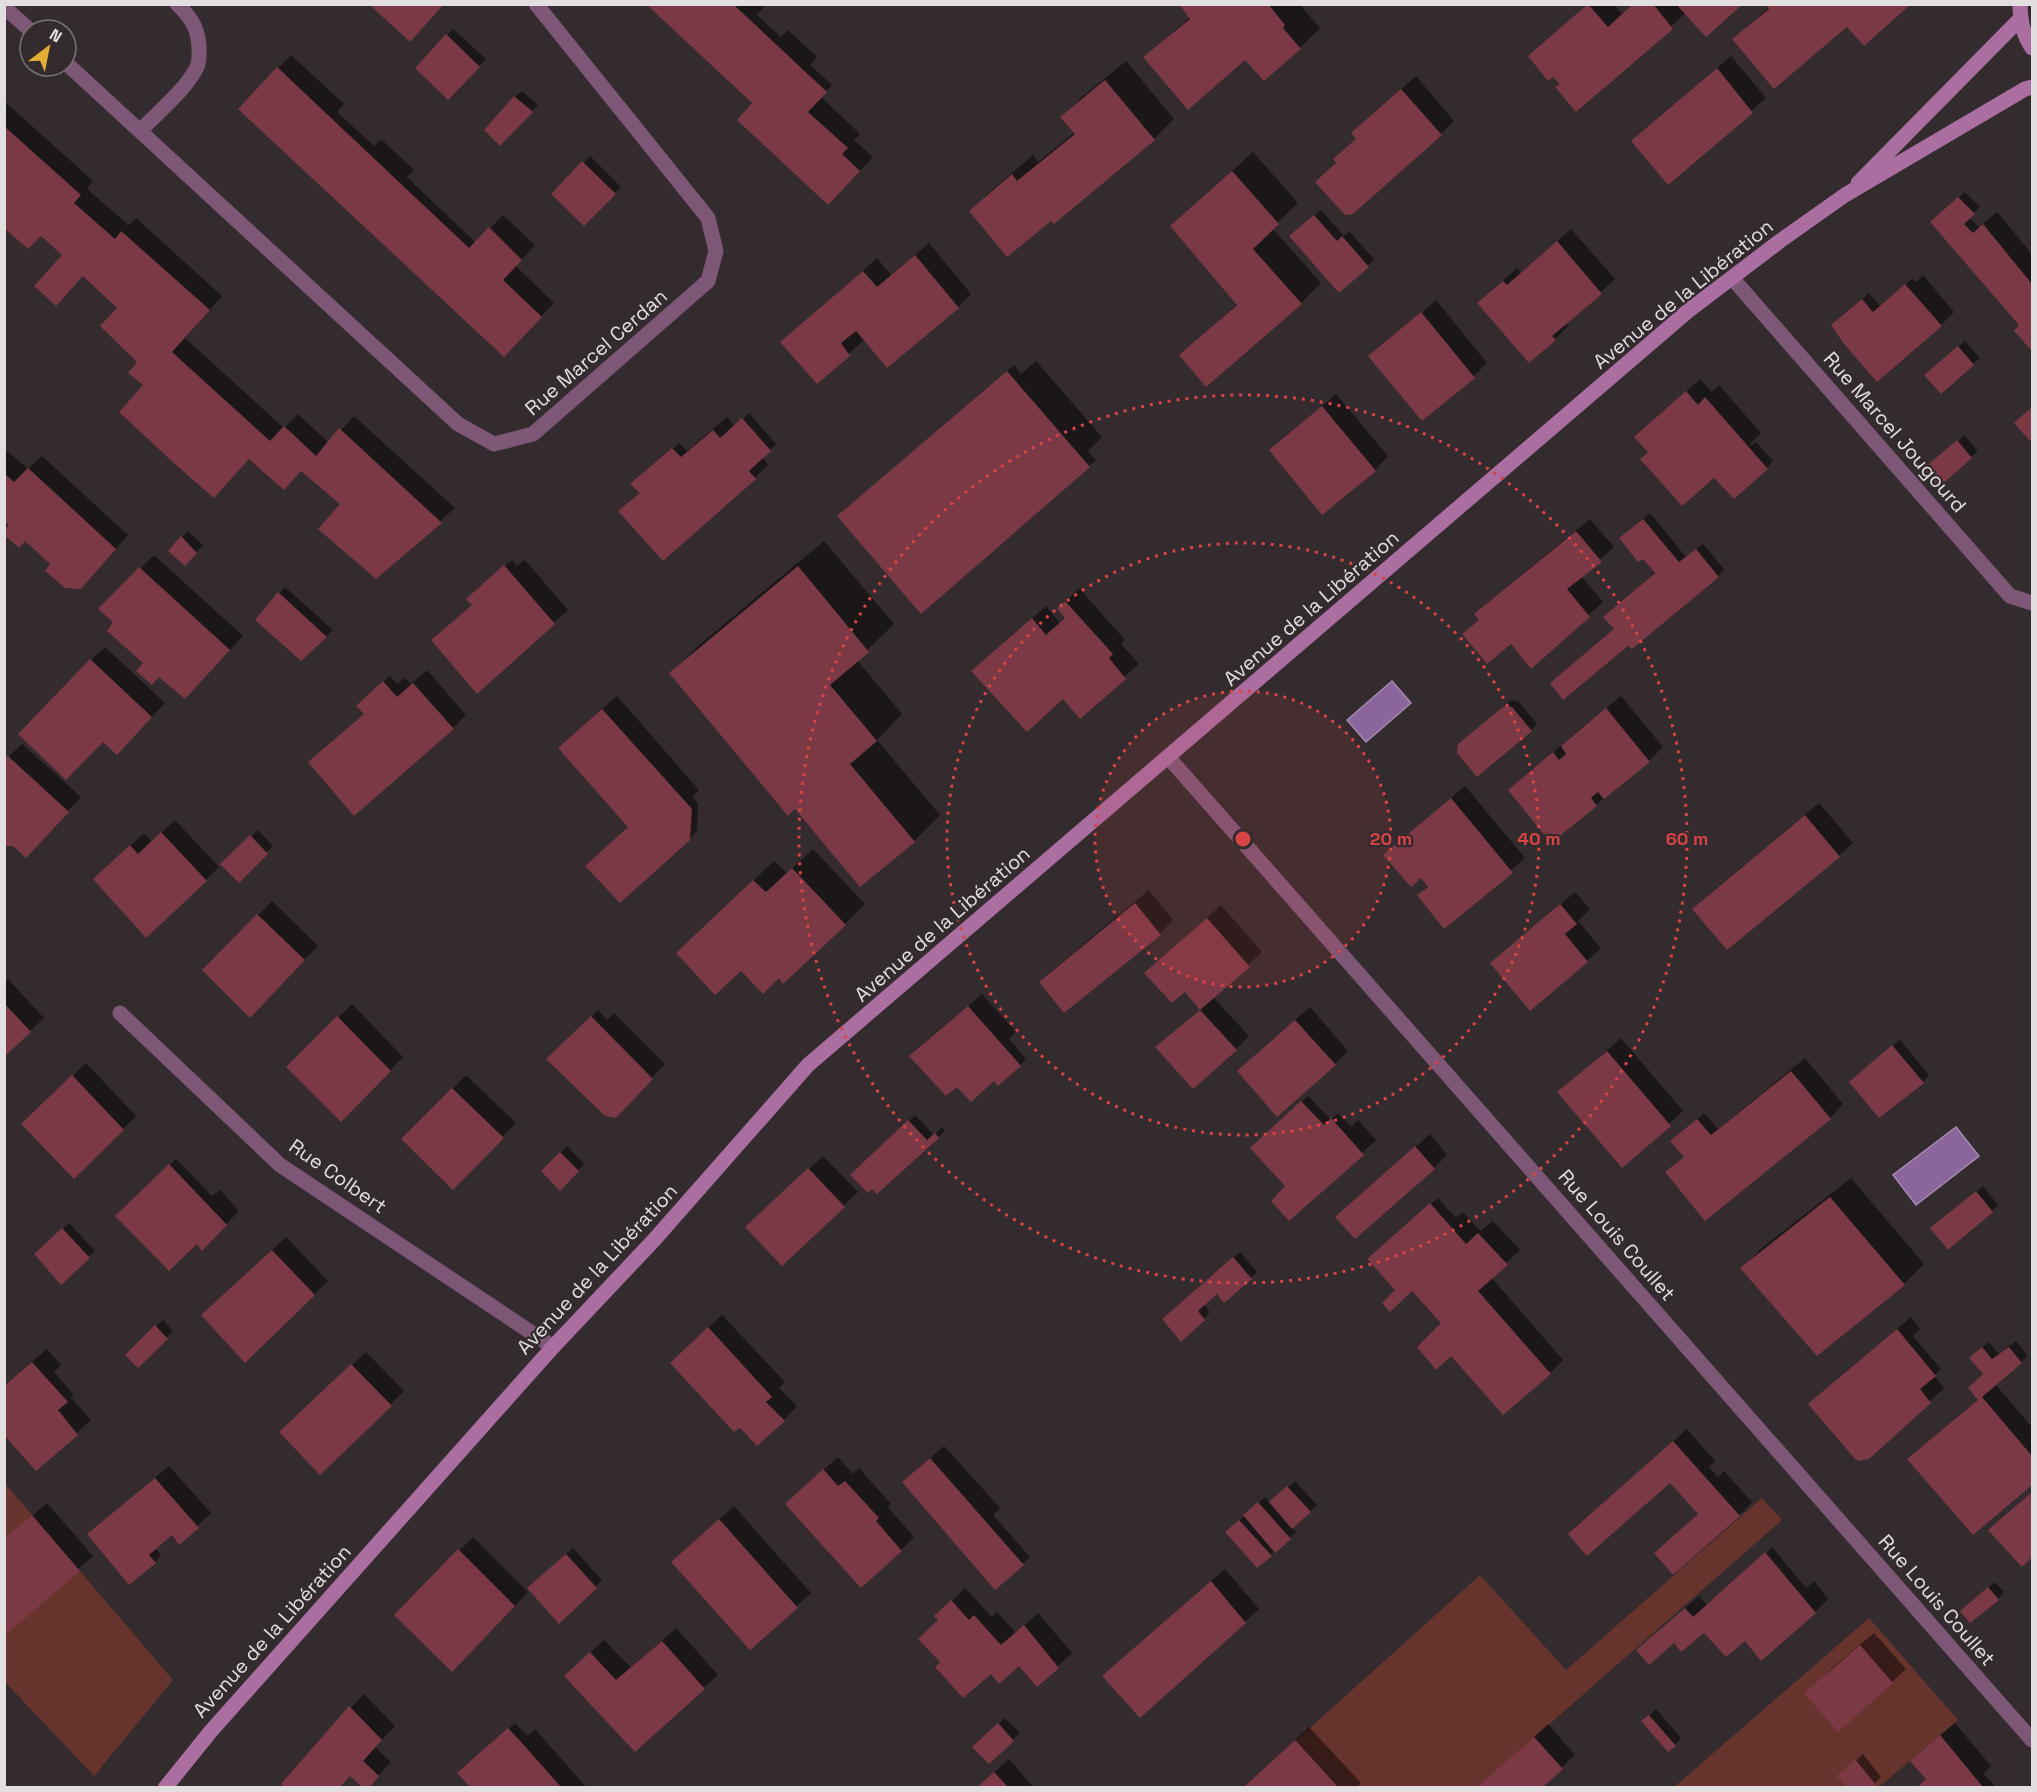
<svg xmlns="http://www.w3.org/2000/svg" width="2037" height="1792" font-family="'Space Grotesk',sans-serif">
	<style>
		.green { fill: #67342d }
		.water { fill: #8b669d; stroke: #a58ab1; stroke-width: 1.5 }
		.shadow { fill: #0007 }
		.building { fill: #7b3946 }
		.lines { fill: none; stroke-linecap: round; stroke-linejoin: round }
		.street { stroke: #7e5777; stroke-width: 15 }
		.secondary { stroke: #aa6ea1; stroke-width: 15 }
		.ring { fill: none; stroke: #d84344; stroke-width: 3; stroke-dasharray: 3 6 }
		.labels { text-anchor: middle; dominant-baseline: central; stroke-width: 4.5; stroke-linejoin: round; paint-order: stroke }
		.street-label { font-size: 20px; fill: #e3dee0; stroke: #332b2e }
		.centre { fill: #d84344; stroke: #332b2e; stroke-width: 3 }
		.ring-label { font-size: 18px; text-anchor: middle; font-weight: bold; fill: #d84344; stroke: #332b2e; stroke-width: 4.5; stroke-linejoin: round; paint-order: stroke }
	</style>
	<rect width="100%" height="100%" fill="#332b2e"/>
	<path class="green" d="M4 1482 173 1680 94 1776 5 1682Z
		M1762 1498 1782 1520 1478 1787 1243 1788 1480 1575 1566 1670Z
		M1869 1618 1958 1720 1879 1787 1673 1788Z"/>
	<path class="water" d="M1392 681 1411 703 1366 742 1347 720Z
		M1956 1127 1979 1156 1916 1205 1893 1175Z"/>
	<path class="shadow" d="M648 4H760L764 7 757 15 781 37 788 30 817 57 810 65 832 85 821 97 860 134 854 140 873 157 842 189Z
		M1181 4H1304L1302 7 1320 28 1300 48 1245 58 1145 57 1190 17Z
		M1588 4H1614L1622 14 1633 4H1741L1686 13 1576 110 1561 83Z
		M1908 4 1847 25 1734 39 1769 7Z
		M453 29 486 59 448 98 417 68Z
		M291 55 344 104 337 112 374 146 381 139 414 170 407 177 476 243 503 215 535 245 516 266 554 303 518 341 278 68Z
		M1731 56 1766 98 1668 182 1647 128Z
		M1126 61 1174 119 1154 139 1051 219 971 211 991 191 1033 155 1038 162 1075 132 1062 117 1082 97Z
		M1416 76 1454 121 1441 134 1338 163 1358 138 1359 127Z
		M522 91 538 105 500 144 515 97Z
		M4 101 93 181 87 189 129 225 136 218 222 296 185 338 284 428 298 414 329 443 354 416 455 508 376 577 342 503 302 470 250 458 145 385 139 362 119 308 41 234 4 226Z
		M1253 152 1298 203 1272 228 1321 283 1301 303 1181 355 1238 303 1172 226Z
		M590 156 621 187 584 224 553 194Z
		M1965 192 1980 207 1969 217 1979 227 1997 212 2032 254V349L2016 331 2021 325 1938 216Z
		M1321 210 1344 236 1349 231 1374 259 1368 266 1297 230Z
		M1571 229 1615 279 1566 323 1568 326 1555 339 1479 303 1517 268 1521 273Z
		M929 243 971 294 958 307 865 339 817 382 837 294 877 258 891 275Z
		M1923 275 1954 312 1941 325 1840 319 1869 293 1880 306 1912 279 1916 282Z
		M1436 300 1487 363 1474 376 1370 357Z
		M1965 341 1980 358 1941 392 1933 368Z
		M1036 361 1102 437 1088 451 1096 460 921 612 845 510 1014 365 1021 374Z
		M1700 379 1712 392 1719 385 1761 433 1750 444 1751 446 1756 442 1773 461 1767 468 1714 476 1650 423Z
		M1336 394 1388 456 1375 470 1271 450Z
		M749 413 776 444 762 457 768 465 755 478 620 511 641 492 639 478 679 443 687 451 727 417 735 426Z
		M1964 435 1978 451 1939 485 1932 462Z
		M5 449 28 469 42 456 128 535 94 573 52 564 4 519Z
		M1650 513 1686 557 1703 544 1724 569 1718 576 1615 629 1605 617 1656 571 1627 532Z
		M1590 519 1614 547 1581 576 1603 602 1531 666 1511 642 1481 619 1527 570Z
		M188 531 203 545 192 558 182 537Z
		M824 541 894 624 857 660 902 714 877 740 940 815 914 841 796 807 671 673 697 647Z
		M154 555 243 636 198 684 160 675 146 663 115 622 100 609Z
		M512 560 517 566 525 560 568 610 477 692 433 640 474 605 475 592Z
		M285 587 333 630 301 659 279 593Z
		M1079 588 1125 640 1121 644 1139 664 1080 716 1063 697 987 658 1046 606 1060 623 1066 617 1059 608Z
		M105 647 165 703 131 739 103 740 91 660Z
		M427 670 466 715 453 728 310 762 365 713 364 700 390 676 397 684 405 678 411 684Z
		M617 696 699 790 692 797 698 803 697 831 689 839 629 827 573 735Z
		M1621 696 1663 747 1649 761 1596 805 1510 790 1523 777Z
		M1511 700 1518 701 1537 724 1531 730 1467 738Z
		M22 744 81 797 39 842 4 761Z
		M1465 786 1525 858 1445 927 1419 895 1429 885 1422 876 1385 855Z
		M1819 803 1853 843 1839 856 1694 909 1707 896Z
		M175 820 219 867 206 880 108 866 144 833 152 842Z
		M258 830 273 846 239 881 222 864Z
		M813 849 865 904 845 924 779 976 741 969 698 933 774 861 787 873Z
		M1149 890 1173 920 1160 934 1064 1011 1041 983 1054 969Z
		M1575 892 1590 909 1578 921 1601 948 1587 961 1492 963Z
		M272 901 318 946 263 1002 204 970Z
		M1221 905 1262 952 1213 997 1249 1036 1236 1049 1171 1034 1201 1009 1185 990 1146 973Z
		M8 979 44 1018 4 1055V982Z
		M982 994 1016 1032 1009 1039 1026 1059 1020 1065 977 1060 924 1043Z
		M352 1004 403 1057 341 1120 288 1067Z
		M1310 1007 1348 1051 1335 1064 1252 1058Z
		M598 1010 607 1020 614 1013 665 1064 615 1116 549 1059Z
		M1621 1038 1683 1111 1622 1166 1559 1092Z
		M1900 1040 1929 1075 1923 1082 1857 1075Z
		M1805 1058 1843 1104 1830 1118 1667 1172 1685 1156 1678 1135 1704 1113 1718 1129Z
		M86 1063 136 1116 74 1177 23 1124Z
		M466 1075 516 1123 453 1188 403 1139Z
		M1308 1096 1331 1120 1338 1113 1351 1127 1358 1120 1376 1140 1289 1219 1287 1186 1265 1135Z
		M915 1115 934 1135 942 1127 945 1131 938 1137 852 1175Z
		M1430 1134 1447 1155 1434 1168 1351 1204Z
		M567 1146 584 1164 560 1189 543 1171Z
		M823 1156 858 1192 782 1264 760 1214Z
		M176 1159 212 1196 220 1190 239 1211 202 1249 163 1171Z
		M1851 1178 1924 1264 1904 1284 1742 1268 1762 1248Z
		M1983 1186 1998 1205 1992 1211 1938 1222Z
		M1438 1198 1456 1218 1463 1212 1480 1231 1493 1221 1520 1250 1491 1277 1563 1360 1550 1373 1443 1323 1412 1289 1396 1290 1382 1246Z
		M69 1223 95 1251 61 1283 36 1254Z
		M286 1237 328 1281 254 1351 217 1302Z
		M1240 1252 1257 1272 1251 1278 1217 1292 1203 1304 1210 1312 1204 1319 1170 1313Z
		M722 1315 785 1382 779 1388 797 1406 784 1420 686 1349Z
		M1911 1317 1920 1329 1913 1336 1941 1369 1934 1376 1944 1388 1868 1458 1810 1404Z
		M163 1320 173 1331 138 1366 127 1355Z
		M2016 1341 2028 1356 1995 1384 2032 1427V1483L1973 1533 1909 1459 1979 1399 1985 1373 1977 1352 1989 1342 1999 1354Z
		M47 1349 61 1365 54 1372 74 1395 71 1398 91 1420 36 1469 4 1386Z
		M366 1352 404 1391 320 1473 295 1419Z
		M1687 1429 1715 1461 1709 1467 1718 1477 1724 1471 1752 1502 1739 1515 1656 1553 1699 1513 1671 1481 1570 1534Z
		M944 1446 1000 1508 993 1515 1030 1557 996 1588 917 1469Z
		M838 1457 853 1474 859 1468 891 1504 888 1507 914 1537 901 1550 801 1490Z
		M169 1466 211 1513 180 1542 172 1533 155 1548 161 1555 155 1562 89 1534Z
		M1295 1481 1317 1505 1292 1527 1296 1532 1258 1566 1227 1532 1265 1497 1270 1503Z
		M2032 1492V1555L2022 1565 2004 1517Z
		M47 1503 93 1556 4 1634V1540Z
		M734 1506 811 1593 750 1648 687 1549Z
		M473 1537 528 1592 466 1656 397 1615Z
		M1772 1547 1806 1588 1814 1581 1828 1599 1815 1612 1745 1639 1704 1630 1674 1641 1652 1637 1699 1596 1707 1605Z
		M573 1548 602 1580 559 1622 535 1582Z
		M1225 1569 1259 1609 1140 1716 1118 1663Z
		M1995 1582 2004 1592 1998 1599 1968 1604Z
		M965 1588 992 1617 997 1612 1016 1633 1038 1613 1072 1653 1038 1685 1019 1664 991 1671 942 1662 950 1603Z
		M676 1628 718 1675 635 1749 579 1663 604 1640 631 1668Z
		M1874 1633 1906 1669 1892 1682 1850 1719 1806 1694 1833 1667Z
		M364 1694 395 1726 375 1747 391 1762 367 1788 314 1746Z
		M1656 1709 1681 1738 1675 1745 1643 1722Z
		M1005 1718 1020 1733 989 1762 974 1747Z
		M515 1723 528 1736 535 1729 587 1788H473L466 1766Z
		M1955 1723 1991 1766 1984 1774 1994 1785 1991 1788H1916L1927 1778 1926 1747Z
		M1548 1724 1575 1755 1561 1768 1478 1788Z
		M1309 1727 1361 1783 1356 1788H1244Z
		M1863 1754 1881 1777 1870 1788 1845 1770Z
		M1009 1759 1034 1788H977Z"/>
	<path class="building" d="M369 4H444L410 42Z
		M646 4H733L827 92 808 112 848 148 842 154 860 171 828 205 737 120 752 103Z
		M1179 4H1268L1285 25 1283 28 1301 49 1264 81 1245 60 1188 110 1143 57 1190 19Z
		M1588 4 1608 27 1633 4H1653L1673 29 1576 112 1555 87 1560 84 1553 77 1548 81 1528 56Z
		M1676 4H1743L1706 37Z
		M1765 4H1911L1864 46 1847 27 1774 89 1732 39 1769 9Z
		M446 34 480 67 448 100 415 68Z
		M277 67 469 248 489 227 522 260 503 280 542 317 504 357 238 109Z
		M1717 68 1753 113 1668 185 1631 141Z
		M1105 80 1155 140 1054 224 1051 221 1007 257 969 211 1012 174 1017 181 1075 134 1060 117Z
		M1401 89 1442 135 1353 214 1345 215 1315 182 1336 163 1333 159 1356 139 1351 133Z
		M514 96 533 112 500 146 484 130Z
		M4 126 81 195 74 203 115 239 121 231 210 310 172 352 270 441 284 426 316 456 339 428 442 523 376 579 318 529 340 504 301 471 284 490 249 459 214 498 176 465 119 412 143 385 128 373 137 362 100 326 117 308 83 276 56 306 34 286 62 255 41 236 28 249 4 228Z
		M582 161 616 194 584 226 551 194Z
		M1232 171 1279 224 1253 249 1302 304 1206 387 1179 355 1237 305 1170 226Z
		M1958 197 1975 214 1964 224 1973 233 1983 224 2032 284V351L2014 331 2019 325 1930 222Z
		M1314 215 1337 241 1342 236 1369 267 1339 293 1289 236Z
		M1557 241 1602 294 1552 336 1556 340 1529 363 1477 303 1503 281 1507 285Z
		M915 255 959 308 887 368 856 331 841 343 850 356 817 384 780 342 863 271 877 287Z
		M1905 284 1942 326 1877 382 1844 344 1831 325 1862 299 1873 312Z
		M1421 312 1475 378 1422 421 1368 356Z
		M1958 346 1974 365 1941 394 1924 375Z
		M1007 371 1090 467 921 614 837 516Z
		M1686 391 1698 405 1705 397 1768 469 1734 499 1714 478 1682 506 1640 459 1648 452 1634 437Z
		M1322 406 1376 471 1322 515 1269 450Z
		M2032 407V439L2030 441 2014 423Z
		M742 418 771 451 749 471 756 479 663 561 618 511 640 493 630 484 672 448 681 457 713 430 720 438Z
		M1957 440 1972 458 1939 487 1924 468Z
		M28 468 116 549 81 589 65 588 45 571 50 564 25 541 19 548 4 535V530L9 525 4 521V473L14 482Z
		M1643 519 1679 562 1696 549 1719 577 1632 649 1628 646 1563 700 1550 683 1614 629 1603 617 1655 573 1643 559 1638 562 1619 538Z
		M1576 531 1602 562 1567 589 1590 617 1531 669 1511 644 1487 664 1462 634 1479 620 1474 614Z
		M181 536 197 553 185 566 168 551Z
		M504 565 555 624 477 694 431 640 472 605 466 599Z
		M798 566 869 652 830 685 877 741 850 764 915 842 860 887 795 809 788 816 669 673Z
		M139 567 230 650 185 699 159 677 152 685 136 671 143 663 107 631 113 622 98 609Z
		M278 592 327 637 301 661 255 620Z
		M1065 601 1113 654 1109 658 1126 679 1080 719 1063 699 1027 732 971 671 1032 618 1046 635 1065 618 1057 608Z
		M90 659 152 717 117 755 103 742 66 780 18 734Z
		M383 681 397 697 413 683 454 729 354 816 308 762 364 714 356 706Z
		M1504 706 1512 707 1532 731 1477 777 1457 753 1458 744Z
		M1606 708 1650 762 1604 799 1598 792 1591 798 1597 806 1551 843 1508 790 1553 752 1559 760 1566 754 1561 746Z
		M602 709 692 809 690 840 620 903 585 866 628 827 558 748Z
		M8 756 69 812 26 858 13 846H4V759Z
		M1451 798 1513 873 1444 929 1417 895 1428 887 1421 878 1411 887 1383 855Z
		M1805 815 1840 857 1727 950 1692 909Z
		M161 832 207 881 146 938 93 879 130 845 138 854Z
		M250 835 268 854 239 883 220 864Z
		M792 868 846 925 783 984 779 978 763 994 741 971 715 995 676 953 753 880 766 892Z
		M1135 903 1161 935 1064 1013 1039 982Z
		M1560 904 1577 924 1565 934 1588 962 1530 1011 1490 963Z
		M257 914 305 960 250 1018 202 970Z
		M1207 918 1250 967 1200 1010 1185 992 1172 1003 1144 973Z
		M4 1003 31 1032 4 1057Z
		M968 1006 1021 1066 998 1086 994 1081 971 1102 957 1087 946 1096 909 1056Z
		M1200 1010 1237 1050 1193 1089 1155 1047Z
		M337 1016 391 1071 341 1122 286 1067Z
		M591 1016 653 1079 616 1118 605 1116 546 1059Z
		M1295 1020 1336 1065 1277 1117 1237 1071Z
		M1892 1045 1924 1083 1879 1118 1849 1082Z
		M1607 1051 1671 1126 1622 1168 1557 1092Z
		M1791 1071 1831 1119 1705 1221 1665 1172 1684 1157 1670 1141 1697 1119 1711 1135Z
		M72 1075 124 1130 74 1179 21 1124Z
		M452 1088 504 1138 453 1190 401 1139Z
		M1301 1101 1324 1125 1331 1118 1364 1155 1289 1221 1271 1201 1285 1186 1250 1148Z
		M908 1120 927 1140 935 1133 939 1138 877 1194 872 1189 868 1193 850 1175Z
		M1415 1146 1435 1169 1355 1239 1335 1217Z
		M560 1152 579 1171 560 1191 541 1171Z
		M169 1164 227 1225 202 1251 197 1244 169 1271 115 1216Z
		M808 1168 845 1207 782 1266 745 1227Z
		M1976 1191 1993 1212 1948 1250 1930 1228Z
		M1830 1197 1905 1285 1817 1356 1740 1268Z
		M1430 1203 1466 1244 1478 1233 1508 1265 1478 1291 1551 1374 1503 1415 1451 1356 1436 1370 1417 1347 1441 1323 1412 1291 1390 1312 1382 1303 1395 1290 1367 1259Z
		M62 1228 90 1258 61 1285 34 1254Z
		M272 1250 315 1295 245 1363 201 1315Z
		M1233 1257 1252 1279 1224 1303 1217 1294 1198 1311 1205 1320 1181 1342 1162 1319Z
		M155 1325 168 1339 138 1368 125 1355Z
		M708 1327 772 1397 766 1402 785 1421 757 1446 740 1428 734 1432 670 1363Z
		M1897 1329 1936 1376 1920 1389 1931 1403 1869 1459 1859 1461 1855 1459 1808 1404Z
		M1982 1347 1992 1359 2009 1347 2022 1363 1982 1397 2032 1456V1485L1973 1535 1907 1459 1978 1400 1968 1388 1983 1374 1969 1358Z
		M32 1362 68 1402 58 1410 78 1435 36 1471 4 1435V1386Z
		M351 1364 392 1406 320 1475 279 1432Z
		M1673 1441 1740 1516 1673 1575 1654 1553 1698 1514 1670 1483 1587 1556 1568 1534Z
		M930 1458 1024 1565 995 1590 902 1482Z
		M823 1469 838 1486 845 1481 879 1518 876 1521 902 1551 861 1588 785 1504Z
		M155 1478 199 1528 179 1545 172 1535 149 1555 156 1563 129 1585 87 1534Z
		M1287 1486 1311 1512 1292 1529 1269 1502Z
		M2032 1492V1557L2022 1567 1988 1530Z
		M1258 1502 1291 1539 1275 1553 1243 1515Z
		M32 1515 80 1571 4 1636V1539Z
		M719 1519 798 1608 750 1650 671 1562Z
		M1239 1520 1272 1556 1257 1568 1225 1532Z
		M458 1549 515 1606 452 1672 394 1615Z
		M1765 1552 1816 1613 1761 1661 1745 1641 1726 1657 1704 1633 1681 1652 1674 1643 1649 1665 1636 1650 1685 1608 1693 1617Z
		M566 1554 597 1588 559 1624 527 1588Z
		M1211 1581 1246 1623 1140 1718 1102 1676Z
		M1988 1587 1999 1600 1970 1623 1960 1611Z
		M951 1600 969 1620 974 1615 1001 1645 1024 1625 1059 1668 1037 1687 1019 1666 999 1684 991 1674 963 1698 935 1667 940 1662 918 1639 938 1620 934 1616Z
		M662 1641 705 1689 635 1752 564 1676 590 1652 616 1680Z
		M1860 1645 1893 1683 1838 1732 1804 1693Z
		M349 1706 382 1740 363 1761 379 1776 369 1788H363L350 1776 339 1788H285L281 1784Z
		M1649 1715 1676 1746 1668 1752 1641 1721Z
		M998 1723 1014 1741 989 1764 972 1747Z
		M508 1728 521 1742 562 1788H471L457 1773Z
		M1940 1735 1978 1781 1984 1788H1916L1926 1779 1910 1761Z
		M1534 1737 1563 1769 1542 1788H1476Z
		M1295 1740 1339 1788H1243Z
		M1855 1759 1876 1785 1873 1788H1847L1837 1776Z
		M994 1772 1009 1788H976Z"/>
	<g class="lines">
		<path class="street" d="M4 7 30 30
			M66 63 458 424 494 444 533 434 708 281 716 251 708 218 536 4
			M141 130C159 111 185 91 197 67 199 63 199 58 199 54 200 32 193 19 177 4
			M1733 279 2010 596 2032 603
			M1169 758 2032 1740
			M120 1013 280 1165 553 1347"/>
		<path class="secondary" d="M2020 4C2020 20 2023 35 2032 48
			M1858 183 2020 19
			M165 1788 211 1731 553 1347 654 1240 808 1065 1688 311 1780 241 1845 195 2025 89 2032 87"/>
	</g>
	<circle cx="1243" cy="839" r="148" fill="#d84344" fill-opacity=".12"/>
	<g class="ring">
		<circle cx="1243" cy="839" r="148"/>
		<circle cx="1243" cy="839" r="296"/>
		<circle cx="1243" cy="839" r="444"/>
	</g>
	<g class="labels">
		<g class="street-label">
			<text transform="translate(1683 294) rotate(-39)">Avenue de la Libération</text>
			<text transform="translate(596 352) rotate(-41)">Rue Marcel Cerdan</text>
			<text transform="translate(1895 432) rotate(49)">Rue Marcel Jougourd</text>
			<text transform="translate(1311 608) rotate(-41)">Avenue de la Libération</text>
			<text transform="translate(942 924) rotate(-41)">Avenue de la Libération</text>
			<text transform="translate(338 1176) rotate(35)">Rue Colbert</text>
			<text transform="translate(1617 1235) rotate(49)">Rue Louis Coullet</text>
			<text transform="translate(597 1269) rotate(-47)">Avenue de la Libération</text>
			<text transform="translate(1937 1600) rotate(49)">Rue Louis Coullet</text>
			<text transform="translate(272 1631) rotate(-48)">Avenue de la Libération</text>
		</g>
	</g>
	<circle cx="1243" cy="839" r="9" class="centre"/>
	<g class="ring-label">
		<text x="1391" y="845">20 m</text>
		<text x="1539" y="845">40 m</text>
		<text x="1687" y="845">60 m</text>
	</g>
	<rect width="2037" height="1792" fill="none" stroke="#e3dee0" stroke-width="12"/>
	<g transform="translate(48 48) rotate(32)"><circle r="28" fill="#332b2e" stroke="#797375" stroke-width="1.5"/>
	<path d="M0-4.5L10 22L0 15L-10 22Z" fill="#e2af34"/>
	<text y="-9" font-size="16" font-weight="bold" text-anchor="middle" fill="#e3dee0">N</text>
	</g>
</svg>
